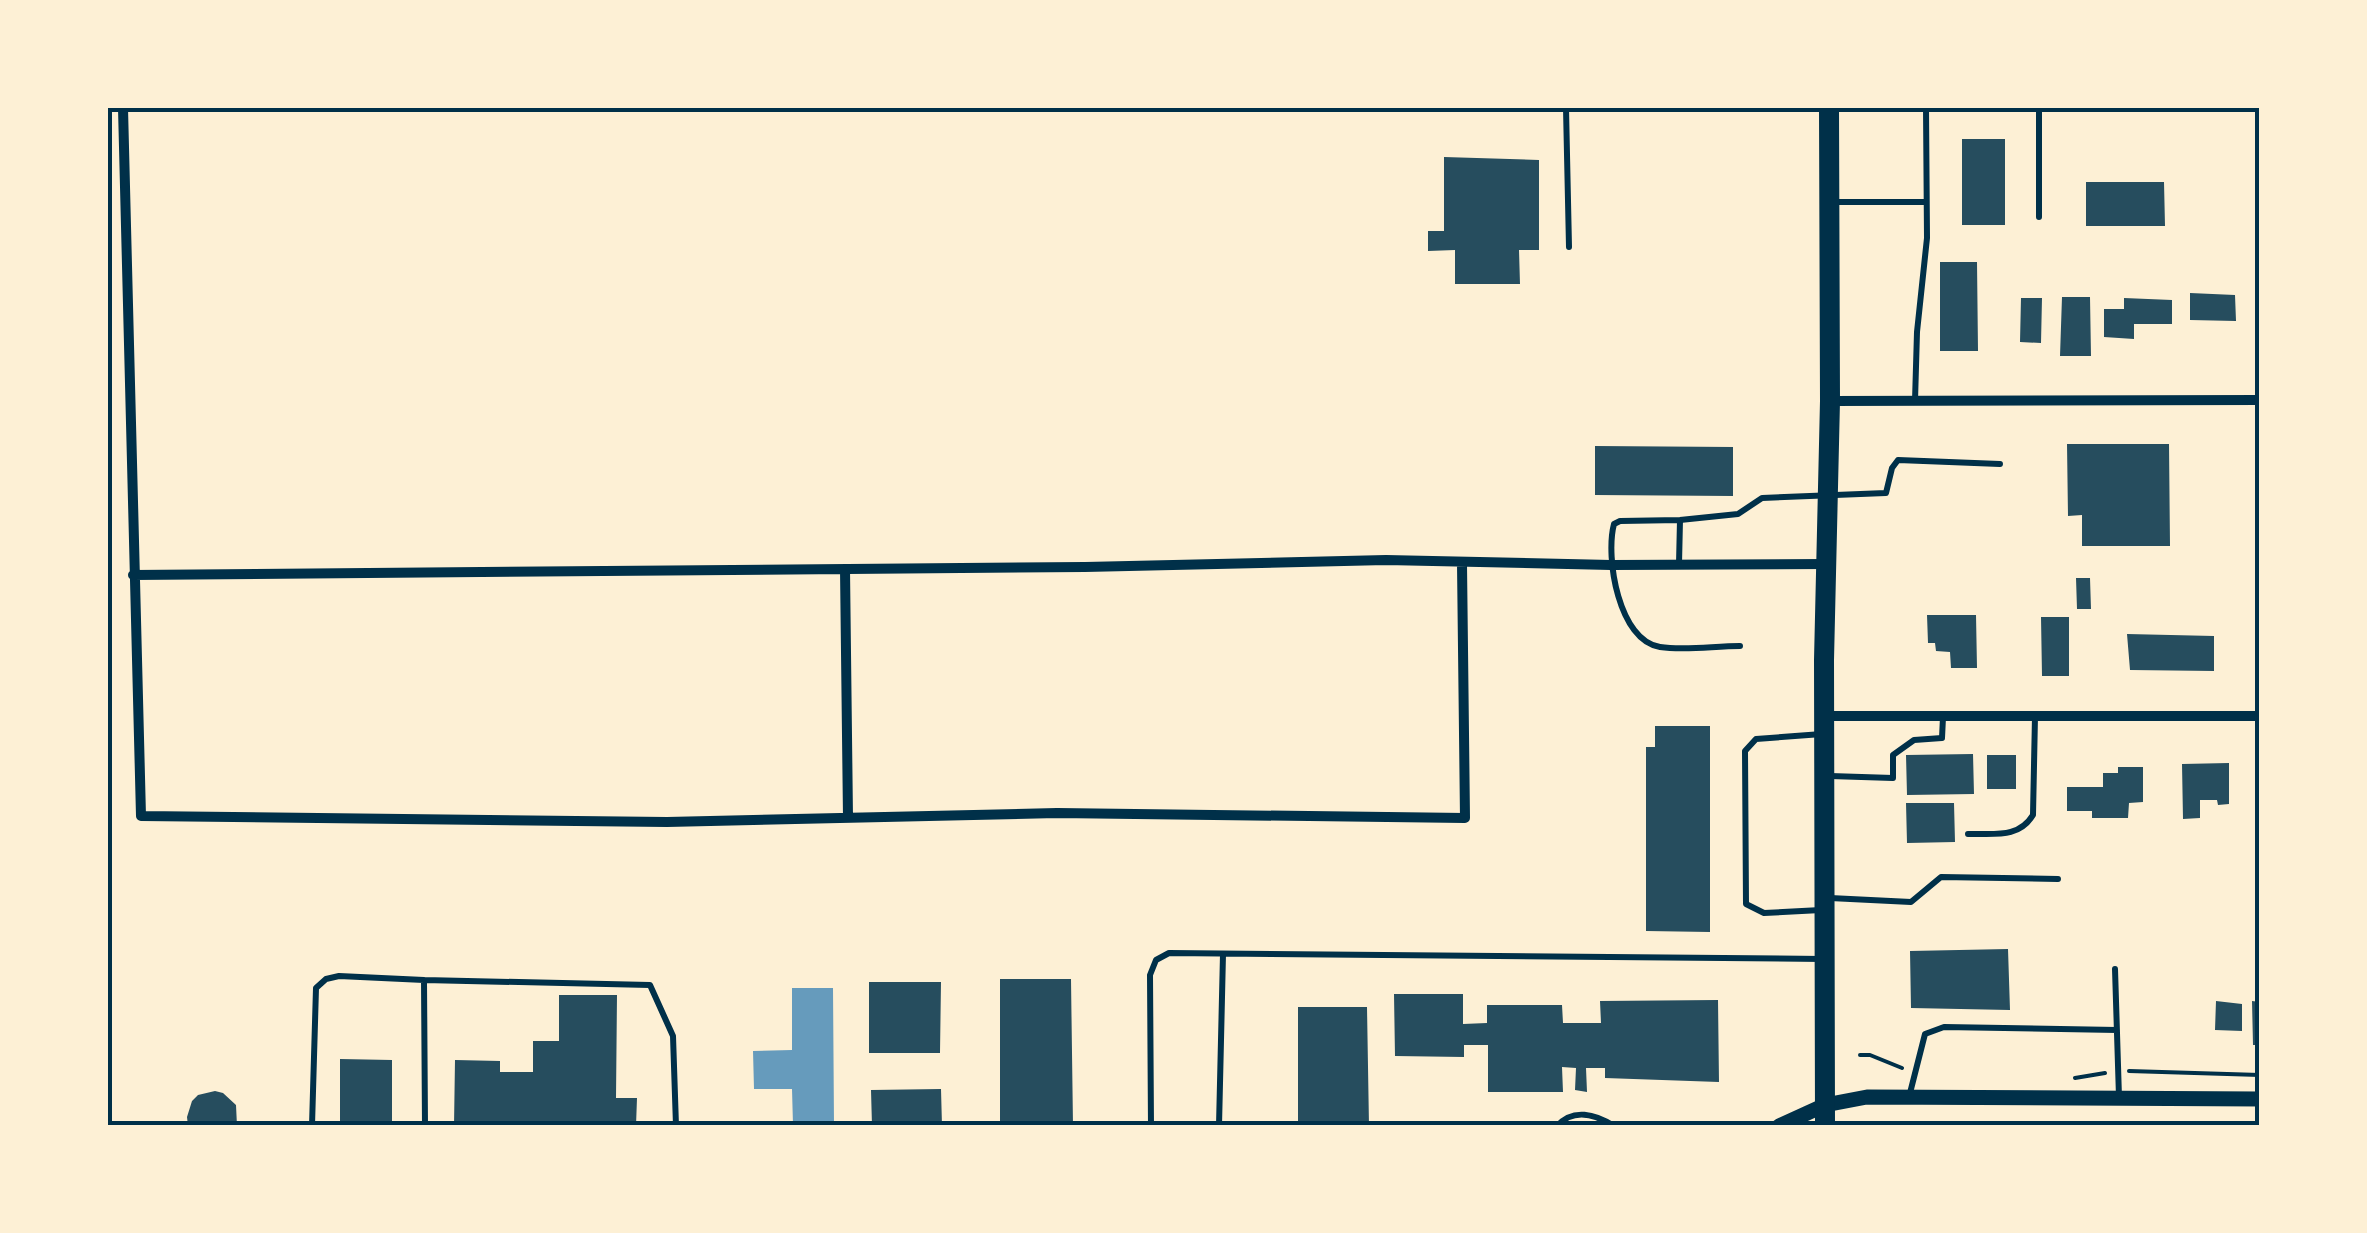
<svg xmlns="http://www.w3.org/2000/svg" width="2367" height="1233" font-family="'Source Sans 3',sans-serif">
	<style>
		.water { fill: #669bbc }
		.building { fill: #264d5e }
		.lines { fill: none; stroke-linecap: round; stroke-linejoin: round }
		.path { stroke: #003049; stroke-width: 4 }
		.service { stroke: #003049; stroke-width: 6 }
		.minor { stroke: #003049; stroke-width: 10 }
		.tertiary { stroke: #003049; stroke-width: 15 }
		.primary { stroke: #003049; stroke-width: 20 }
		.neatline { fill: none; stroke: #003049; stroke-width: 4 }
	</style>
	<rect width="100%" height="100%" fill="#fdf0d5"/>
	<path class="water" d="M792 988H833L834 1125H793L792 1089H754L753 1051 792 1050Z"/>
	<path class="building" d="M1962 139H2005V225H1962Z
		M1444 157 1539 160V250H1519L1520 284H1455V250L1428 251V231H1444Z
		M2086 182H2164L2165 226H2086Z
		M1940 262H1977L1978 351H1940Z
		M2190 293 2235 295 2236 321 2190 320Z
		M2062 297H2090L2091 356H2060Z
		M2021 298H2042L2041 343 2020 342Z
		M2124 298 2172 300V324H2134V339L2104 337V309H2124Z
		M2067 444H2169L2170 546H2082V515L2068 516Z
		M1595 446 1733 447V496L1595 495Z
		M2076 578H2090L2091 609H2077Z
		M1927 615H1976L1977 668H1951L1950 652 1936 651 1935 643H1928Z
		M2041 617H2069V676H2042Z
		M2127 634 2214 636V671L2130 670Z
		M1655 726H1710V932L1646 931V747H1655Z
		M1973 754 1974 794 1907 795 1906 755Z
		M1987 755H2016V789H1987Z
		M2229 763V804L2218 805 2217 800H2200V818L2183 819 2182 764Z
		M2118 767H2143V802L2129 803 2128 818H2092V811H2067V787H2103V773H2118Z
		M1906 803H1954L1955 842 1907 843Z
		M2008 949 2010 1010 1911 1008 1910 951Z
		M1000 979H1071L1073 1126H1000Z
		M869 982H941L940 1053H869Z
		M1394 994H1463V1024L1487 1023V1005H1562L1563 1023H1601L1600 1001 1718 1000 1719 1082 1605 1078V1068H1586L1587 1092 1575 1090 1576 1068 1562 1067 1563 1092H1488V1045H1464V1057L1395 1056Z
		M559 995H617L616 1098H637L636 1126H454L455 1060 500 1061V1072H533V1041H559Z
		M2216 1001 2242 1004V1031L2215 1030Z
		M2252 1001 2260 1002V1045H2253Z
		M1298 1007H1367L1369 1126H1298Z
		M340 1059 392 1060V1126H340Z
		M941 1089 942 1126H872L871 1090Z
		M215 1091 223 1093 236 1105 237 1126H188L187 1117 192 1101 198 1095Z"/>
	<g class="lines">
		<path class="path" d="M1860 1055H1870L1902 1068
			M2129 1071 2260 1075
			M2075 1078 2105 1073"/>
		<path class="service" d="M1566 108 1569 247
			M2039 108V217
			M1831 202H1926
			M1915 401 1917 332 1927 238 1926 108
			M1679 564 1680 520
			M1740 646C1714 646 1685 651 1660 647 1619 641 1605 558 1614 524L1620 521 1680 520 1738 514 1762 498 1886 493 1892 468 1898 460 2000 464
			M1830 776 1893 778V755L1914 740 1942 738 1943 717
			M1968 834C1994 833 2018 839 2033 815L2035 716
			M1830 898 1911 902 1941 877 2058 879
			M1821 910 1764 913 1746 904 1745 751 1756 739 1822 734
			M2115 969 2119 1097
			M1909 1097 1925 1034 1944 1027 2117 1030
			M312 1126 316 988 326 979 339 976 424 980
			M425 1126 424 980 650 985 673 1036 676 1126
			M1151 1126 1150 975 1156 960 1169 953 1823 959
			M1219 1126 1223 954
			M1557 1126C1573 1108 1595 1114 1614 1126"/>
		<path class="minor" d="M123 108 141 816 667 822 1057 813 1465 818 1462 564
			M1831 401 2260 400
			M845 569 848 818
			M133 575 1085 567 1386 560 1611 565 1826 564
			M1825 716H2260"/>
		<path class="tertiary" d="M1779 1126 1825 1105 1867 1097 2260 1099"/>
		<path class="primary" d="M1825 1126 1824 660 1830 401 1829 108"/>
	</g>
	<rect width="2367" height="1233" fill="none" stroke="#fdf0d5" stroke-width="220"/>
	<rect x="110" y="110" width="2147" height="1013" class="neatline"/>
</svg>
